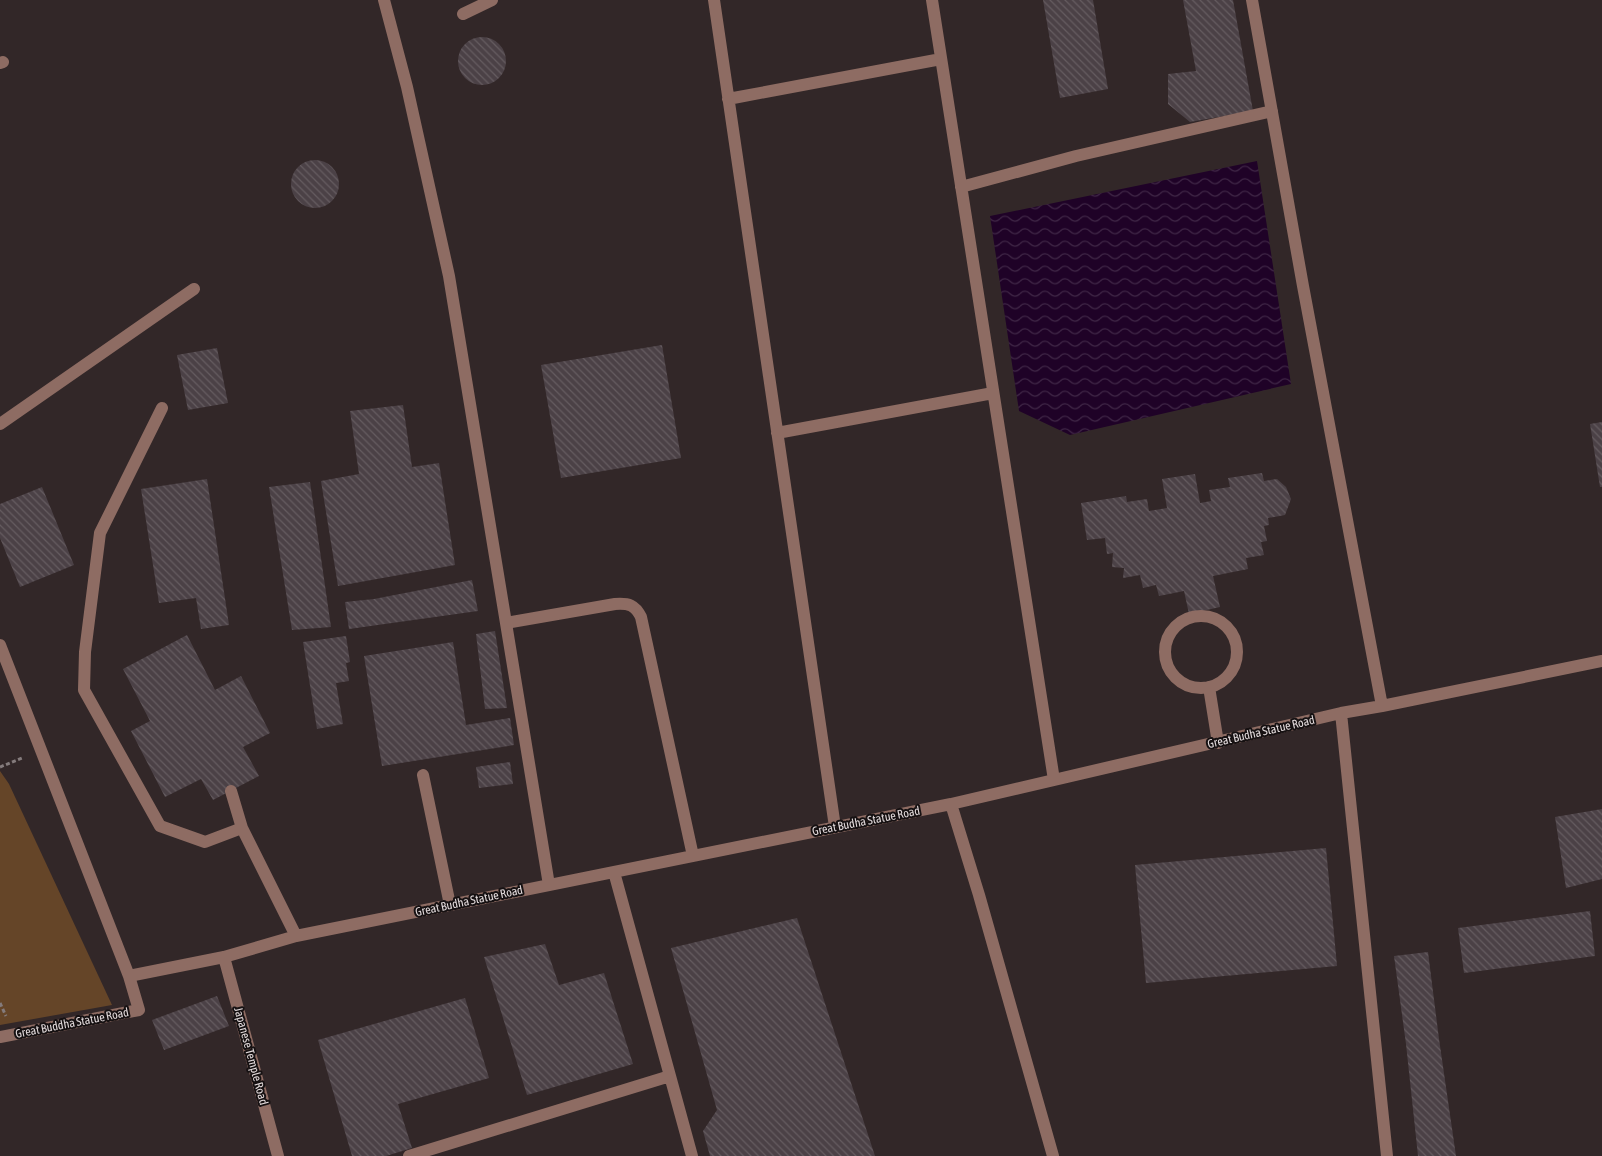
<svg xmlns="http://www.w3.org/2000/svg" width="1602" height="1156" font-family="'Asap Condensed',sans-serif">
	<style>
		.green { fill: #654528 }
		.water { fill: url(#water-waves) }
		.building { fill: url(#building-back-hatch) }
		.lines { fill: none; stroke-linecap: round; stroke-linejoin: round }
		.path { stroke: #847b7c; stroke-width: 3; stroke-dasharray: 4 2.5; stroke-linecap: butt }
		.minor { stroke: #8e6c63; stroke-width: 12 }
		.labels { text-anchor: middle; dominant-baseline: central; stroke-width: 4; stroke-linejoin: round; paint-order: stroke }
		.street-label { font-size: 12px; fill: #e4dcdd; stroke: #161112 }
	</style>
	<defs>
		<pattern id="water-waves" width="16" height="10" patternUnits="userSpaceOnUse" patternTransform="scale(1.25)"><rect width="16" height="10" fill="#1f0227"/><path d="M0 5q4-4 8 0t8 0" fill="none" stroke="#3f2646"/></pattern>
		<pattern id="building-back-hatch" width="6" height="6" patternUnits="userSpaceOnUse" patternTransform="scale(1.25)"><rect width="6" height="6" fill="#4b4146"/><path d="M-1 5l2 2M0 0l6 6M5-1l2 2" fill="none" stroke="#655c60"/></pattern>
	</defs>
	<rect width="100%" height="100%" fill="#322728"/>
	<path class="green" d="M0 771 9 784 112 1005 0 1025Z"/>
	<path class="water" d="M1257 161 1291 384 1070 435 1019 411 990 216Z"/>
	<path class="building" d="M1043 0H1093L1108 89 1060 98Z
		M1183 0H1233L1253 111 1190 122 1168 104V74L1196 71Z
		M458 61a24 24 0 1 1 48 0a24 24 0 1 1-48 0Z
		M291 184a24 24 0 1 1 48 0a24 24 0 1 1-48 0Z
		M662 345 681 458 561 478 541 365Z
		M217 348 228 403 188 410 177 355Z
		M403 405 412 467 439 463 455 565 338 586 321 481 359 474 350 411Z
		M1602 422V487H1600L1590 424Z
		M1262 473 1264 481 1277 479 1286 487 1291 499 1285 515 1268 518 1269 525 1264 526 1267 541 1261 542 1264 555 1246 558 1248 569 1213 576 1220 607 1189 614 1184 591 1159 596 1156 585 1143 588 1140 575 1123 578 1124 568 1112 567 1113 553 1107 554 1105 538 1087 540 1081 503 1126 496 1127 502 1147 499 1149 511 1167 508 1162 479 1195 474 1200 503 1211 501 1209 490 1230 487 1228 478Z
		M207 479 229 625 201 629 196 598 159 603 141 489Z
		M310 482 331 627 292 630 269 487Z
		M42 487 74 565 20 587 0 538V504Z
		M472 580 478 611 349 629 345 602 374 599Z
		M495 631 507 708 485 709 476 634Z
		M187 635 215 690 241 676 270 733 243 747 259 776 213 800 201 779 165 797 131 731 150 721 123 669Z
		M346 636 350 662 346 663 349 681 336 683 343 724 317 729 303 642Z
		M453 642 466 725 510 718 514 745 382 766 364 656Z
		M510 762 513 784 479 788 476 767Z
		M1602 809V879L1566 888 1555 817Z
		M1326 848 1337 966 1146 983 1135 865Z
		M1590 911 1595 956 1464 973 1458 928Z
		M797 918 875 1156H710L703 1131 717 1110 671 948Z
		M545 944 559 985 604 973 633 1064 527 1095 484 957Z
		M1428 952 1439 1039 1456 1156H1418L1406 1044 1394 956Z
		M217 996 229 1026 164 1050 152 1020Z
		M465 998 489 1078 398 1104 412 1148 386 1156H352L318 1040Z"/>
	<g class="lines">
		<path class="path" d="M0 767 22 758
			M0 1003 6 1016"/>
		<path class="minor" d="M384 0 407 87 449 276 549 885
			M714 0 835 827
			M932 0 1054 780
			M1252 0 1303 286 1382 706
			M463 14 492 0
			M0 63 3 62
			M728 99 941 59
			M961 187 1076 156 1272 111
			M162 408 100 533 85 652 84 690 160 826 205 842 242 828
			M0 424 194 289
			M777 433 993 393
			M1165 652a36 36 0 1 1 72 0a36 36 0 1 1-72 0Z
			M506 623 615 604C629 603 635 605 641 617L693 856
			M0 645 129 976 139 1010 0 1037
			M1209 687 1218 743
			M1341 713 1387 1156
			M423 775 450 905
			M231 791 242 828 296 936
			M951 804 979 895 1053 1156
			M614 872 692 1156
			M224 957 278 1156
			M129 976 224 957 296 936 951 804 1341 713 1382 706 1602 661
			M409 1156 670 1076"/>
	</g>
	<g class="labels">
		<g class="street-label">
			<text transform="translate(1261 732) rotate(-13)">Great Budha Statue Road</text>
			<text transform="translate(866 821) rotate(-11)">Great Budha Statue Road</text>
			<text transform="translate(469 901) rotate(-12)">Great Budha Statue Road</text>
			<text transform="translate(72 1023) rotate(-11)">Great Buddha Statue Road</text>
			<text transform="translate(251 1056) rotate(75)">Japanese Temple Road</text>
		</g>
	</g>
</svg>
